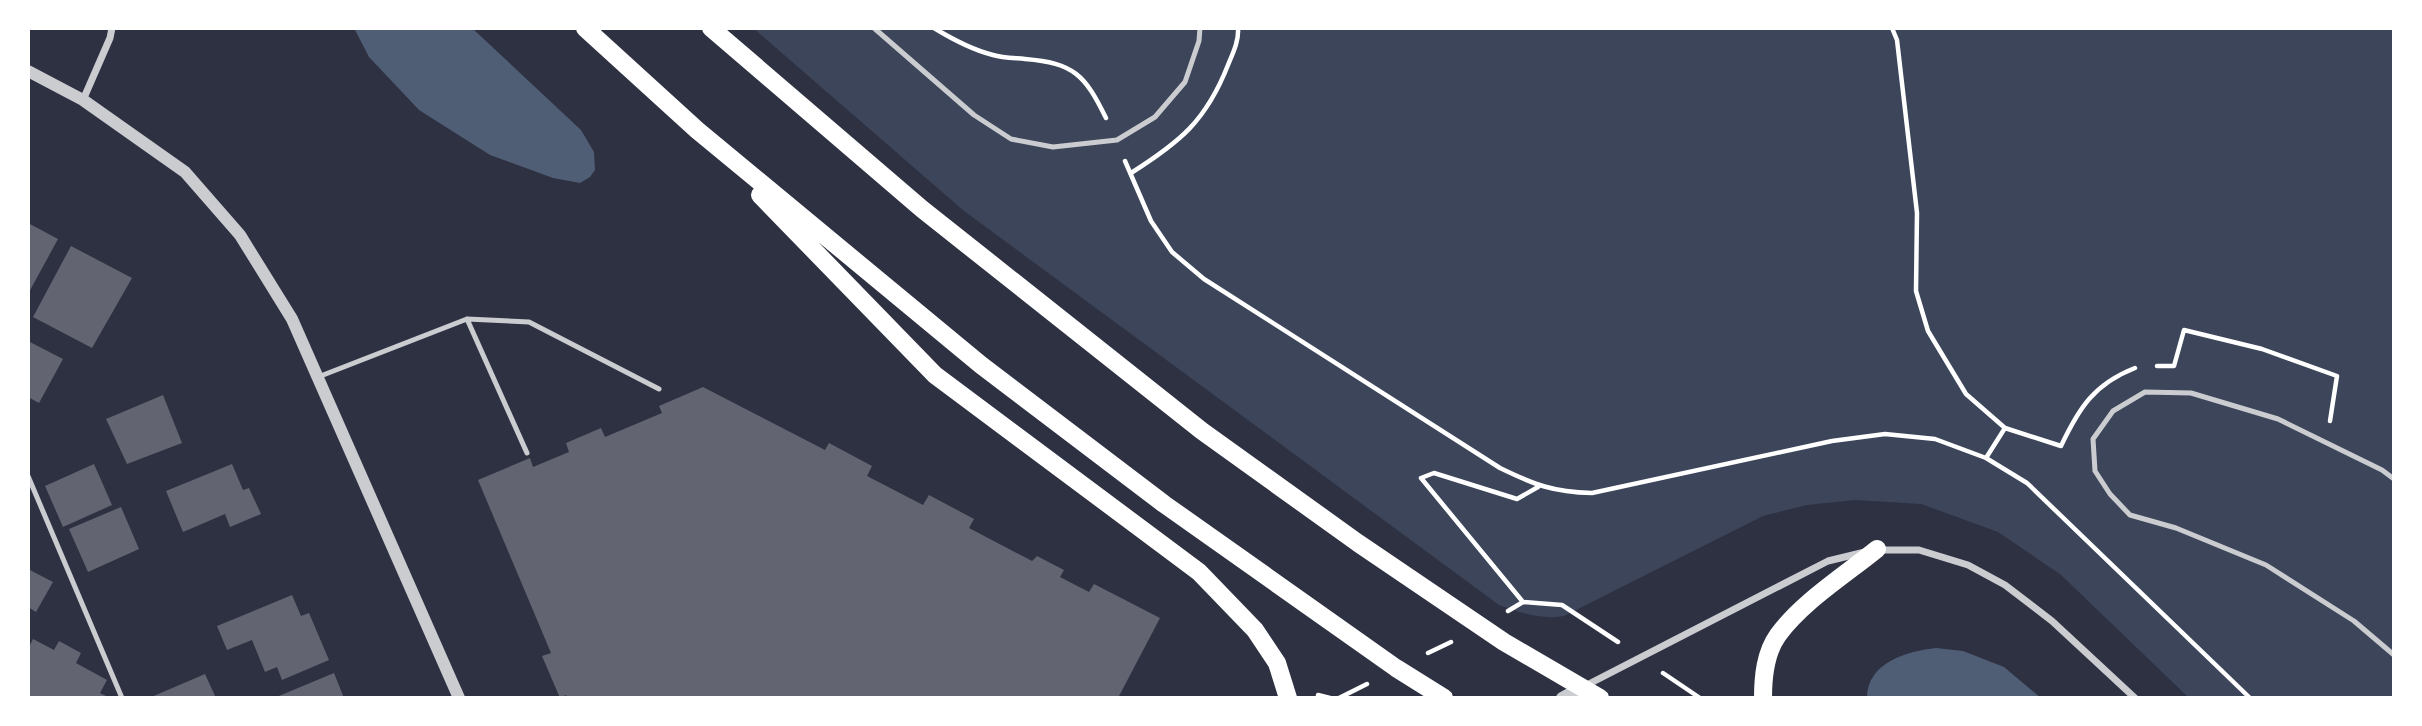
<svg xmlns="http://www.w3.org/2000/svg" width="2422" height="726" font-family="Mulish,sans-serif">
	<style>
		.green { fill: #3c4559 }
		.water { fill: #4f5d75 }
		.building { fill: #626471 }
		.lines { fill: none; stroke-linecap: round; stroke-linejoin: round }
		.path { stroke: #fff; stroke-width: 4.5 }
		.service { stroke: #caccd0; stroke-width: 5 }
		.minor { stroke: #caccd0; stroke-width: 7 }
		.tertiary { stroke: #caccd0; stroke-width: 12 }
		.primary { stroke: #fff; stroke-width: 18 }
	</style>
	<rect width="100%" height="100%" fill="#2d3142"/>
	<path class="green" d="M753 28H2394V698H2189L2061 575 1998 532 1921 504 1855 500 1807 505 1763 516 1564 616C1541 620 1521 613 1499 605L964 211Z"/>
	<path class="water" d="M354 28H472L581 130 594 152 595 170 590 177 580 183 553 178 490 155 419 110 369 57Z
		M1936 648 1963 651 2004 667 2041 698H1867C1867 662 1908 651 1936 648Z"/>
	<path class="building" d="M28 223 58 239 28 294Z
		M71 246 132 278 92 348 33 317Z
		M28 341 63 359 39 403 28 397Z
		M703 387 825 450 829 443 872 466 867 476 923 505 929 495 974 519 969 528 1032 561 1037 556 1064 570 1060 577 1089 592 1094 584 1160 618 1118 698H567L566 695 560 698 542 656 551 653 478 480 530 458 533 467 569 452 566 443 601 428 605 437 662 413 659 406Z
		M163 395 182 443 127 464 106 419Z
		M94 464 112 505 63 527 45 486Z
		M232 464 243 490 249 488 261 514 230 527 225 514 183 532 166 491Z
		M121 507 139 549 88 572 69 529Z
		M28 569 53 582 36 612 28 607Z
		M292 595 301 616 309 613 329 660 282 680 277 667 265 672 252 640 227 650 217 626Z
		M33 639 54 650 59 641 81 653 76 663 107 680 100 693 110 698H28V649Z
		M334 673 344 698H274Z
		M205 674 216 698H149Z"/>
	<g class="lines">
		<path class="path" d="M934 28C952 39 973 50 993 55 1003 58 1015 58 1025 59 1074 63 1085 75 1106 118
			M1892 28 1897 40 1917 213 1916 291 1928 331 1966 394 2005 428 2061 446C2079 408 2094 384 2135 368
			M1125 161 1151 221 1172 252 1204 279 1500 468C1535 485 1553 492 1592 493L1832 441 1885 434 1935 439 1986 458 2027 483 2250 698
			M1131 173C1180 142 1206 121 1228 65 1233 53 1239 41 1238 28
			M2157 366H2174L2184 330 2262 349 2337 376 2330 421
			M1986 458 2005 428
			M1523 602 1421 478 1434 473 1517 499 1538 487
			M1508 611 1523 602 1562 605 1618 642
			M1428 653 1451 642
			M1663 673 1700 698
			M1318 695 1330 698
			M1339 698 1367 684"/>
		<path class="service" d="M874 28 974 115 1011 139 1053 147 1117 140 1155 117 1185 82 1199 41 1200 28
			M467 319 529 322 659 389
			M318 377 467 319 527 453
			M28 476 122 698
			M2394 479 2382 470 2278 419 2191 393 2145 392 2113 411 2093 439 2095 471 2110 494 2130 515 2176 528 2266 565 2354 621 2394 655"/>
		<path class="minor" d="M83 100 110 38 112 28
			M1877 550H1919L1968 565 2005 585 2052 621 2135 698
			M1583 687 1828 561 1865 552"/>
		<path class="tertiary" d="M28 71 83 100 185 172 240 235 292 319 459 698
			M1562 698 1582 687"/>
		<path class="primary" d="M585 28 697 130 981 365 1164 504 1396 668 1444 698
			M711 28 922 209 1202 431 1358 543 1504 642 1600 698
			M760 195 935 375 1199 572 1255 630 1277 663 1288 698
			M1763 698C1763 677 1765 653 1778 635 1802 602 1845 575 1877 549"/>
	</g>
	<rect width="2422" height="726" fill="none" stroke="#ffffff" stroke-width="60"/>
</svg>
